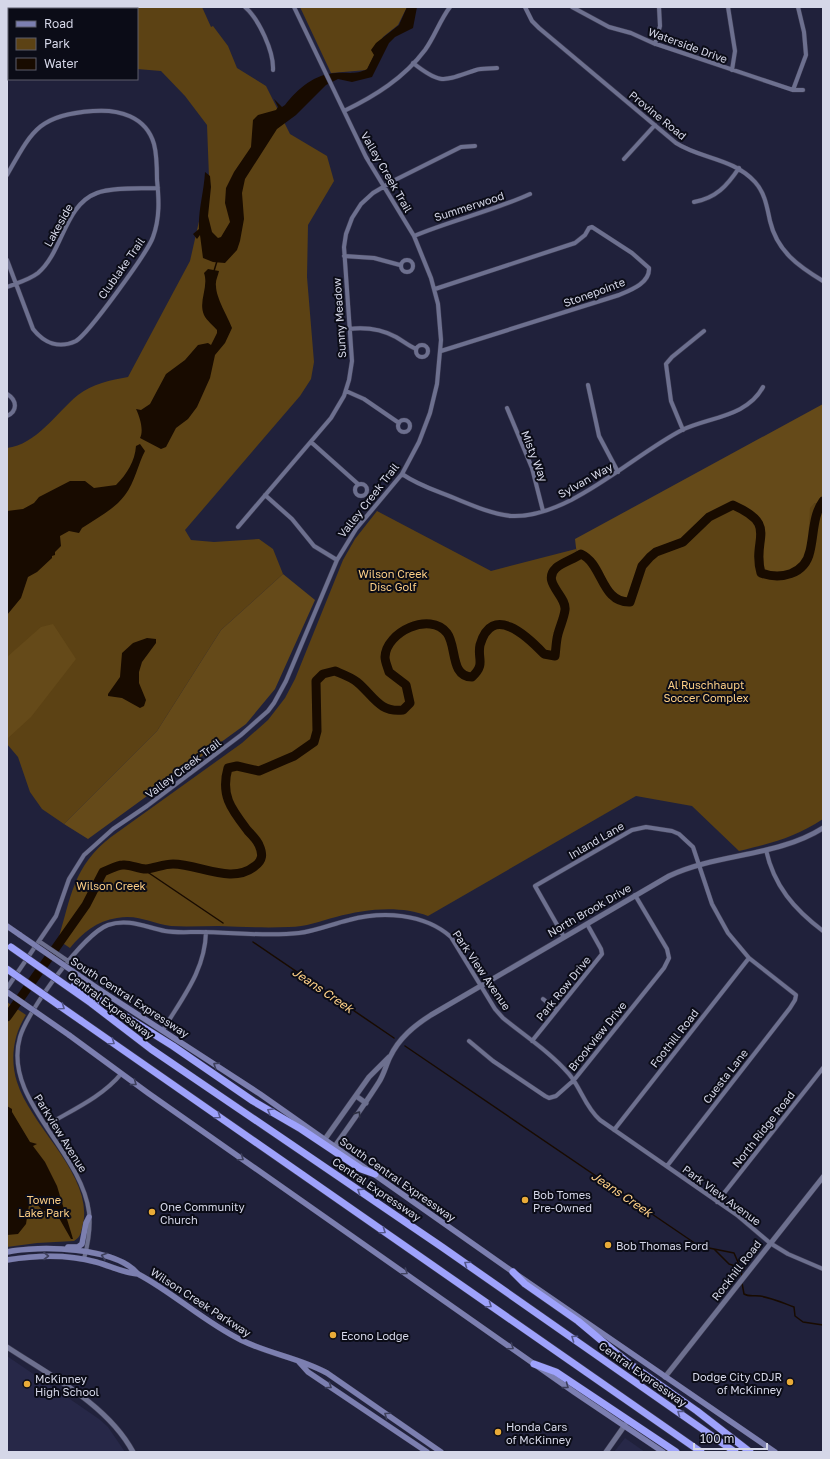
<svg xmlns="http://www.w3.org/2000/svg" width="830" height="1459" font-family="'Golos Text',sans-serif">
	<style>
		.built { fill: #272848 }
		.green { fill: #5c4214 }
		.forest { fill: #654a19 }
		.water { fill: #180b00 }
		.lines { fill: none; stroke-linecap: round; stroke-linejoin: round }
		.stream { stroke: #180b00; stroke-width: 1.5 }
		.river { stroke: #180b00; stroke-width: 9 }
		.minor-casing { stroke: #3b3a51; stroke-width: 5 }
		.tertiary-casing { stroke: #3b3a51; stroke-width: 6 }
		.secondary-casing { stroke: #3b3a51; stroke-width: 6 }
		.motorway-casing { stroke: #3b3a51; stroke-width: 8 }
		.minor { stroke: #6d708f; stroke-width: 4 }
		.tertiary { stroke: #6d708f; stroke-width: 5 }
		.secondary { stroke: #7c7fb0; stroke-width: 5.5 }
		.motorway { stroke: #9ea2fc; stroke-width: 7 }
		.secondary-bridge-casing { stroke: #3b3a51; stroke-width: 6; stroke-linecap: butt }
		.motorway-bridge-casing { stroke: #3b3a51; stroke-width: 8; stroke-linecap: butt }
		.secondary-bridge { stroke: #7c7fb0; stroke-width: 5.5 }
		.motorway-bridge { stroke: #9ea2fc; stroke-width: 7 }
		.oneway { stroke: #54578a }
		.oneway2 { stroke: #3e405c }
		.oneway3 { stroke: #2d2f41 }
		.poi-dot { fill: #e9ab38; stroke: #0b0c17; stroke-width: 1.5 }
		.labels { text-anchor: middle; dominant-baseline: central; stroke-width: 4; stroke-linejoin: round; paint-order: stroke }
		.street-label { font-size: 11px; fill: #d5d7e8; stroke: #0b0c17 }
		.park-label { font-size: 11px; fill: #fcce85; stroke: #0b0c17 }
		.poi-label { font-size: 11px; fill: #d5d7e8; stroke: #0b0c17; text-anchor: start }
		.water-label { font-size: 12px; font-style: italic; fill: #ffd188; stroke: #0b0c17 }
	</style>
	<rect width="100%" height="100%" fill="#20213b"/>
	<path class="built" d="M7 1356 99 1419 108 1427 125 1452H7Z
		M625 1438 645 1452H614Z"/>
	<path class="green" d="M7 7H202L211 27 213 26 228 46 237 68 266 86 290 134 327 156 334 181 308 225 307 277 314 362 311 379 300 396 185 530 191 540 214 542 259 539 273 549 283 574 221 630 157 731 64 824 42 809 30 792 18 757 7 744V448C36 445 57 412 78 395 92 384 111 380 128 377L190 261 209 177 207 125 185 96 161 71 137 69V9H9V70H7Z
		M300 7H407L398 25 383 37 367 70 331 73Z
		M815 503H823V819C794 838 772 843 739 851L692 806 636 796 428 916C400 905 365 909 336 917 320 921 306 927 289 927 266 928 242 927 219 926 203 926 186 927 171 926 151 924 140 914 117 918 97 921 82 933 70 948L58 940C71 898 73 866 111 837L242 743 268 720 285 698 295 679 343 560 355 539 377 511 491 571 576 549 577 556 588 554 598 573 617 599 636 597 635 581 641 561 655 549 679 544 711 513 736 507 759 519V534L807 559 809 508Z
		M7 1002 26 1015C13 1035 10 1060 17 1082 31 1128 97 1178 82 1228 81 1234 79 1238 74 1241L37 1243 7 1247Z"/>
	<path class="forest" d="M823 404V503H815L810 508 807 559 793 571 764 576 757 553 759 519 736 507 711 513 679 544 655 549 641 561 635 581 636 597 616 599 598 573 588 555 577 556 575 539Z
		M283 574 315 600 275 689 246 724 88 839 64 824 157 731 221 630Z
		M53 624 76 659 31 717 8 738 7 657 41 627Z"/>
	<path class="water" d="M407 7H417L413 28 395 37 389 43 372 77 352 82 338 79 326 85 296 115 277 129 245 179 242 193 244 219 240 241 237 250 225 263 213 262 203 258 200 235 197 239 193 234 199 229C198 210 204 192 205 172L210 176 211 187 208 216 212 232 218 238 221 237 230 222 225 203 226 188 234 172 251 147 253 120 258 115 276 110 278 107 274 99 282 107 285 105C298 88 315 74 336 73 348 72 356 75 367 69L374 55 371 50 376 43 399 25Z
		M208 269 219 271C218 276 215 281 216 286 216 298 228 317 232 328L225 343 215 355 210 378 197 407 188 419 176 428 166 447 161 449 140 438C144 431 140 417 136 409L141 410 150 404 166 374 185 360 198 345 208 343 211 345 217 333V330C213 325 207 321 204 315 198 301 209 287 204 273Z
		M140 444 145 451C138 464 135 482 125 495 115 509 97 518 82 528L79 533 69 531 60 536 61 546 55 552V555L52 556V558L37 572 28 577 21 598 7 615V511L23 509 34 503 39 497 70 481H85L94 488 116 485C127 474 135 461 136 446Z
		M147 638 156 639V643L142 662 139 672V683L146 700 144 706 140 708 122 698 108 696V694L120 677 122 653 133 643Z
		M7 1106 12 1109V1112L30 1142 37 1144 33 1146 45 1162 57 1186 73 1239H71L55 1211H43L35 1202H31L29 1205 26 1224 18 1234 7 1235Z"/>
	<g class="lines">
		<path class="stream" d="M214 271 217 261
			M143 869 223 923
			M253 942 394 1038
			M405 1046 699 1246 734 1253 741 1269 742 1277
			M714 1249 729 1264 741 1268
			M742 1283 744 1294C749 1297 754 1295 760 1296 772 1298 783 1303 794 1307L795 1316 803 1322 823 1325"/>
		<path class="river" d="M7 1017 86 905 103 872C109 870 116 865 123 865 130 864 138 869 146 869 155 868 164 864 173 864 199 864 232 885 255 866 263 860 263 854 259 845 257 840 252 835 248 831 232 810 220 796 228 768L237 766 259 771 294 756 314 742 317 731 316 681 323 674 335 671C342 674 351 677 357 682 373 695 379 713 403 710L410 703 406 685 389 672C388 668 385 662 385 657 386 632 430 611 447 633 457 646 450 677 472 677 486 664 477 659 480 645 492 603 527 636 544 654L555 656C556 649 556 641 558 634 560 626 564 618 565 610 567 596 541 582 556 568 563 562 574 559 581 554 603 564 601 603 630 602L642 566 650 557 656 552 683 542 709 517 733 505C780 526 751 538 761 573 780 580 805 575 810 551 814 534 813 515 823 501"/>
		<g class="minor-casing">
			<path id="minor" d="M245 7C259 19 274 52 273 70
				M525 7 532 21 539 28 676 143C701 159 733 158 755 182 765 193 767 207 770 221 777 251 798 266 823 281
				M572 7 609 27 631 33 653 43 793 90H803
				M728 7 735 51 732 70
				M655 44 660 26 659 7
				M413 63C441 85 443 81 476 70 482 68 490 69 497 68
				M793 90 806 55 804 32 798 7
				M344 111C375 96 404 78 425 50 435 36 440 20 450 7
				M624 159 655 125
				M7 175C32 131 38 115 93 111 118 109 146 116 154 144 157 155 157 168 157 180 159 199 160 218 153 237 148 252 88 334 76 341 59 349 44 343 33 329L7 260
				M694 202C716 198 727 186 739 168
				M414 236C452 220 493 211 530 194
				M344 256 374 258 400 265
				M401 266a6 6 0 1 1 12 0a6 6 0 1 1-12 0Z
				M7 287C17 283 29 280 38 273 63 252 64 205 97 193 113 187 140 189 158 188
				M435 289 575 243 585 235 589 228 592 227 632 253 649 268C650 283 631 290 619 295L441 351
				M349 329C366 327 381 329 396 337 403 341 409 346 416 349
				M416 351a6 6 0 1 1 12 0a6 6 0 1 1-12 0Z
				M588 385 599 436 618 472
				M346 391 364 399 399 423
				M7 394C17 400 18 411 7 416
				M507 408 532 468 543 511
				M398 426a6 6 0 1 1 12 0a6 6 0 1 1-12 0Z
				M683 430 671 401 666 364 672 357 704 331
				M311 442 358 484
				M402 474C421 487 438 491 459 500 476 507 493 514 511 516 568 519 633 455 682 430 709 417 747 417 763 387
				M355 490a6 6 0 1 1 12 0a6 6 0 1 1-12 0Z
				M265 495 292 519 314 546 337 560
				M238 527 331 418 344 396 349 380 352 361 344 247 346 234 352 218 361 204 373 193 395 180 461 147 475 146
				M766 850C774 886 794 909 823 931
				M564 937 535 886 632 830 646 827 672 831 679 834 693 847 712 904 728 933 749 958 796 995 795 1000 790 1008 667 1166
				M40 942 68 961
				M7 988 56 916 69 879 84 855 113 829 147 806 241 735 268 711 274 703 286 681 337 560 356 529 402 474 419 442 430 413 437 384 441 340 438 304 431 278 414 236 366 157 294 7
				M543 999 557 1010
				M163 1030C182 998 205 971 206 932
				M469 1041 493 1061 545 1096 549 1098 556 1096 574 1080 664 968 669 958 667 949 635 895
				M532 1041 602 954 601 949 587 924
				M47 1125C72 1110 102 1097 121 1074
				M614 1130 749 958
				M717 1202 823 1068
				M84 1259C88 1244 91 1227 89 1212 81 1150 2 1099 20 1037 27 1012 83 934 108 925 128 918 145 927 165 931 176 933 188 932 199 932 231 932 266 937 299 933 316 931 332 924 349 920 382 911 424 913 451 937L495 1009 503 1018C525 1036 550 1052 569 1074 581 1088 585 1107 600 1120L737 1215 770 1243 788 1254 823 1269"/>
		</g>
		<g class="tertiary-casing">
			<path id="tertiary" d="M356 1096 366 1103
				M325 1139 369 1077 389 1057
				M335 1146C350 1125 365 1104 379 1082 384 1074 386 1065 390 1057 399 1038 414 1026 431 1015L669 876C718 853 777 857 823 828
				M7 1347C51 1376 108 1405 133 1452
				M665 1377 823 1177
				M606 1452 625 1425"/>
		</g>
		<g class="secondary-casing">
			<path id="secondary" d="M7 926 20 935
				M100 990 260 1094 513 1272 775 1452
				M69 1035 148 1093 574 1392 663 1452
				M68 1247H78L82 1244 86 1223 89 1217
				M7 1252C39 1245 116 1247 138 1274 174 1293 204 1322 241 1340 269 1354 300 1358 327 1373L441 1452
				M7 1260C37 1255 67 1254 96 1262 111 1266 123 1273 138 1274
				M299 1362 308 1372 427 1452"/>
		</g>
		<g class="motorway-casing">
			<path id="motorway" d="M96 998 173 1046 253 1101 301 1129 361 1169 375 1174
				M91 1003 151 1049 442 1247 735 1452
				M80 1020 701 1452
				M513 1272 525 1284 578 1321 626 1361 697 1411 750 1452
				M534 1364 556 1372 676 1452"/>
		</g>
		<use href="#minor" class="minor"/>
		<use href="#tertiary" class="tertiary"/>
		<use href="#secondary" class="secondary"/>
		<use href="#motorway" class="motorway"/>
		<g class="secondary-bridge-casing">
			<path id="secondary-bridge" d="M20 935 100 990
				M7 992 69 1035"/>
		</g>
		<g class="motorway-bridge-casing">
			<path id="motorway-bridge" d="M11 947 91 1003
				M7 969 80 1020
				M74 986 96 998"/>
		</g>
		<use href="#secondary-bridge" class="secondary-bridge"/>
		<use href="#motorway-bridge" class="motorway-bridge"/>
	</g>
	<defs><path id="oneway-chevron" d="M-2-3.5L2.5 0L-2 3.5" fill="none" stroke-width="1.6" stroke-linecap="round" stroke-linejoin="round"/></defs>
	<g class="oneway">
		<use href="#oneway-chevron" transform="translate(62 1007) rotate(35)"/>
		<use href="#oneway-chevron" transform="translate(112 1042) rotate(35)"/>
		<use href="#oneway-chevron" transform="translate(270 1111) rotate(-150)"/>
		<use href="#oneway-chevron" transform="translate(218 1116) rotate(35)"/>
		<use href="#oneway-chevron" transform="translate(360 1191) rotate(-146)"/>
		<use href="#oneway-chevron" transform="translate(383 1231) rotate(35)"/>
		<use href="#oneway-chevron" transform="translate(467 1264) rotate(-145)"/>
		<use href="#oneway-chevron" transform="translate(489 1305) rotate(35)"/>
		<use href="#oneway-chevron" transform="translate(574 1338) rotate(-145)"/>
		<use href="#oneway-chevron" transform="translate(680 1413) rotate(-144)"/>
	</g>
	<g class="oneway2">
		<use href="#oneway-chevron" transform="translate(216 1065) rotate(-147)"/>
		<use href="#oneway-chevron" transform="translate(134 1083) rotate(36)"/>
		<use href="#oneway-chevron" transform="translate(241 1158) rotate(35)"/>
		<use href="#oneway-chevron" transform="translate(46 1256)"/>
		<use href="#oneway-chevron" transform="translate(104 1256) rotate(-164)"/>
		<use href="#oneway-chevron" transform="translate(405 1272) rotate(35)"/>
		<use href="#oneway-chevron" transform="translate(511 1347) rotate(35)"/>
		<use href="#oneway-chevron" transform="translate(329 1386) rotate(34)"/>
		<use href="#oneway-chevron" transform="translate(566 1386) rotate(36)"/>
		<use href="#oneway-chevron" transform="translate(387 1415) rotate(-145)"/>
	</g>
	<use class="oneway3" href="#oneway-chevron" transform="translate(358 1114) rotate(-55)"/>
	<g class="poi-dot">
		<circle cx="525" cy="1200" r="4"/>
		<circle cx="152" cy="1212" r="4"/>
		<circle cx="608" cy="1245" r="4"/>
		<circle cx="333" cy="1335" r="4"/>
		<circle cx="790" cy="1382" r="4"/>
		<circle cx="27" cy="1384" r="4"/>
		<circle cx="498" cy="1432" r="4"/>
	</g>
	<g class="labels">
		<g class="street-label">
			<text transform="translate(688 45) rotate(20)">Waterside Drive</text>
			<text transform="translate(658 115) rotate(39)">Provine Road</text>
			<text transform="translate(387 172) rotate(60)">Valley Creek Trail</text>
			<text transform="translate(469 206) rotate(-18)">Summerwood</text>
			<text transform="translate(58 225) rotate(-61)">Lakeside</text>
			<text transform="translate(121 268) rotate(-55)">Clublake Trail</text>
			<text transform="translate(594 292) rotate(-20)">Stonepointe</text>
			<text transform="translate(339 318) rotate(-94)">Sunny Meadow</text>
			<text transform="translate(535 456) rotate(69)">Misty Way</text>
			<text transform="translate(585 480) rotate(-29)">Sylvan Way</text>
			<text transform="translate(368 500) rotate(-52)">Valley Creek Trail</text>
			<text transform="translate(183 768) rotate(-37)">Valley Creek Trail</text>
			<text transform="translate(596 840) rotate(-30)">Inland Lane</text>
			<text transform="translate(589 910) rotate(-30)">North Brook Drive</text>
			<text transform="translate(482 970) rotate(56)">Park View Avenue</text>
			<text transform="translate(563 988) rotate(-51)">Park Row Drive</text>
			<text transform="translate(130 997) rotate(33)">South Central Expressway</text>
			<text transform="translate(111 1005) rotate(37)">Central Expressway</text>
			<text transform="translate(597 1036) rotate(-51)">Brookview Drive</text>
			<text transform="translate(674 1038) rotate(-52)">Foothill Road</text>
			<text transform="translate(725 1076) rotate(-52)">Cuesta Lane</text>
			<text transform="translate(763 1129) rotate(-52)">North Ridge Road</text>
			<text transform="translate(61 1133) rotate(58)">Parkview Avenue</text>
			<text transform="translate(398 1179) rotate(35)">South Central Expressway</text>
			<text transform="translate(377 1189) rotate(34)">Central Expressway</text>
			<text transform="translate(722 1195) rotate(36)">Park View Avenue</text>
			<text transform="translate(736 1270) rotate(-52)">Rockhill Road</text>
			<text transform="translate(201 1302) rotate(33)">Wilson Creek Parkway</text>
			<text transform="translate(643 1374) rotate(35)">Central Expressway</text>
		</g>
		<g class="park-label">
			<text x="393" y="573">Wilson Creek<tspan x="393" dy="13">Disc Golf</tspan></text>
			<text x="706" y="684">Al Ruschhaupt<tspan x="706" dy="13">Soccer Complex</tspan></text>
			<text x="111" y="885">Wilson Creek</text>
			<text x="44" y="1199">Towne<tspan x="44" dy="13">Lake Park</tspan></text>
		</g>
		<g class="poi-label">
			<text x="533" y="1194">Bob Tomes<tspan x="533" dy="13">Pre-Owned</tspan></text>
			<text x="160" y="1206">One Community<tspan x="160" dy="13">Church</tspan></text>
			<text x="616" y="1245">Bob Thomas Ford</text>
			<text x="341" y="1335">Econo Lodge</text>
			<text x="782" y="1376" text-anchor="end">Dodge City CDJR<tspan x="782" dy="13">of McKinney</tspan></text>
			<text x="35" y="1378">McKinney<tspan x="35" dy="13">High School</tspan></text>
			<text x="506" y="1426">Honda Cars<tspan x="506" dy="13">of McKinney</tspan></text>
		</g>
		<g class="water-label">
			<text transform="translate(323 990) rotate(34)">Jeans Creek</text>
			<text transform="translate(622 1194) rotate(34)">Jeans Creek</text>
		</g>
	</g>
	<rect width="830" height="1459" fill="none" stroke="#d5d7e8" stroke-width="16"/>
	<rect x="8" y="8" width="130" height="72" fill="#0b0c17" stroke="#5c5d6b"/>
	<rect x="16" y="21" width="20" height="6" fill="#7c7fb0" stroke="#5c5d6b"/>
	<text x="44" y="28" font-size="12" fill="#d5d7e8">Road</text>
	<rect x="16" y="38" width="20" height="12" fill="#5c4214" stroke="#5c5d6b"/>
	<text x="44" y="48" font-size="12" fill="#d5d7e8">Park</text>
	<rect x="16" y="58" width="20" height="12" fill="#180b00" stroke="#5c5d6b"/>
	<text x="44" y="68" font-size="12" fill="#d5d7e8">Water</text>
	<path d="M694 1443v6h73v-6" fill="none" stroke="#d5d7e8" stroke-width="2"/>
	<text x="700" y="1443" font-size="12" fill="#d5d7e8" stroke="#0b0c17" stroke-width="3" paint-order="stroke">100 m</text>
</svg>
